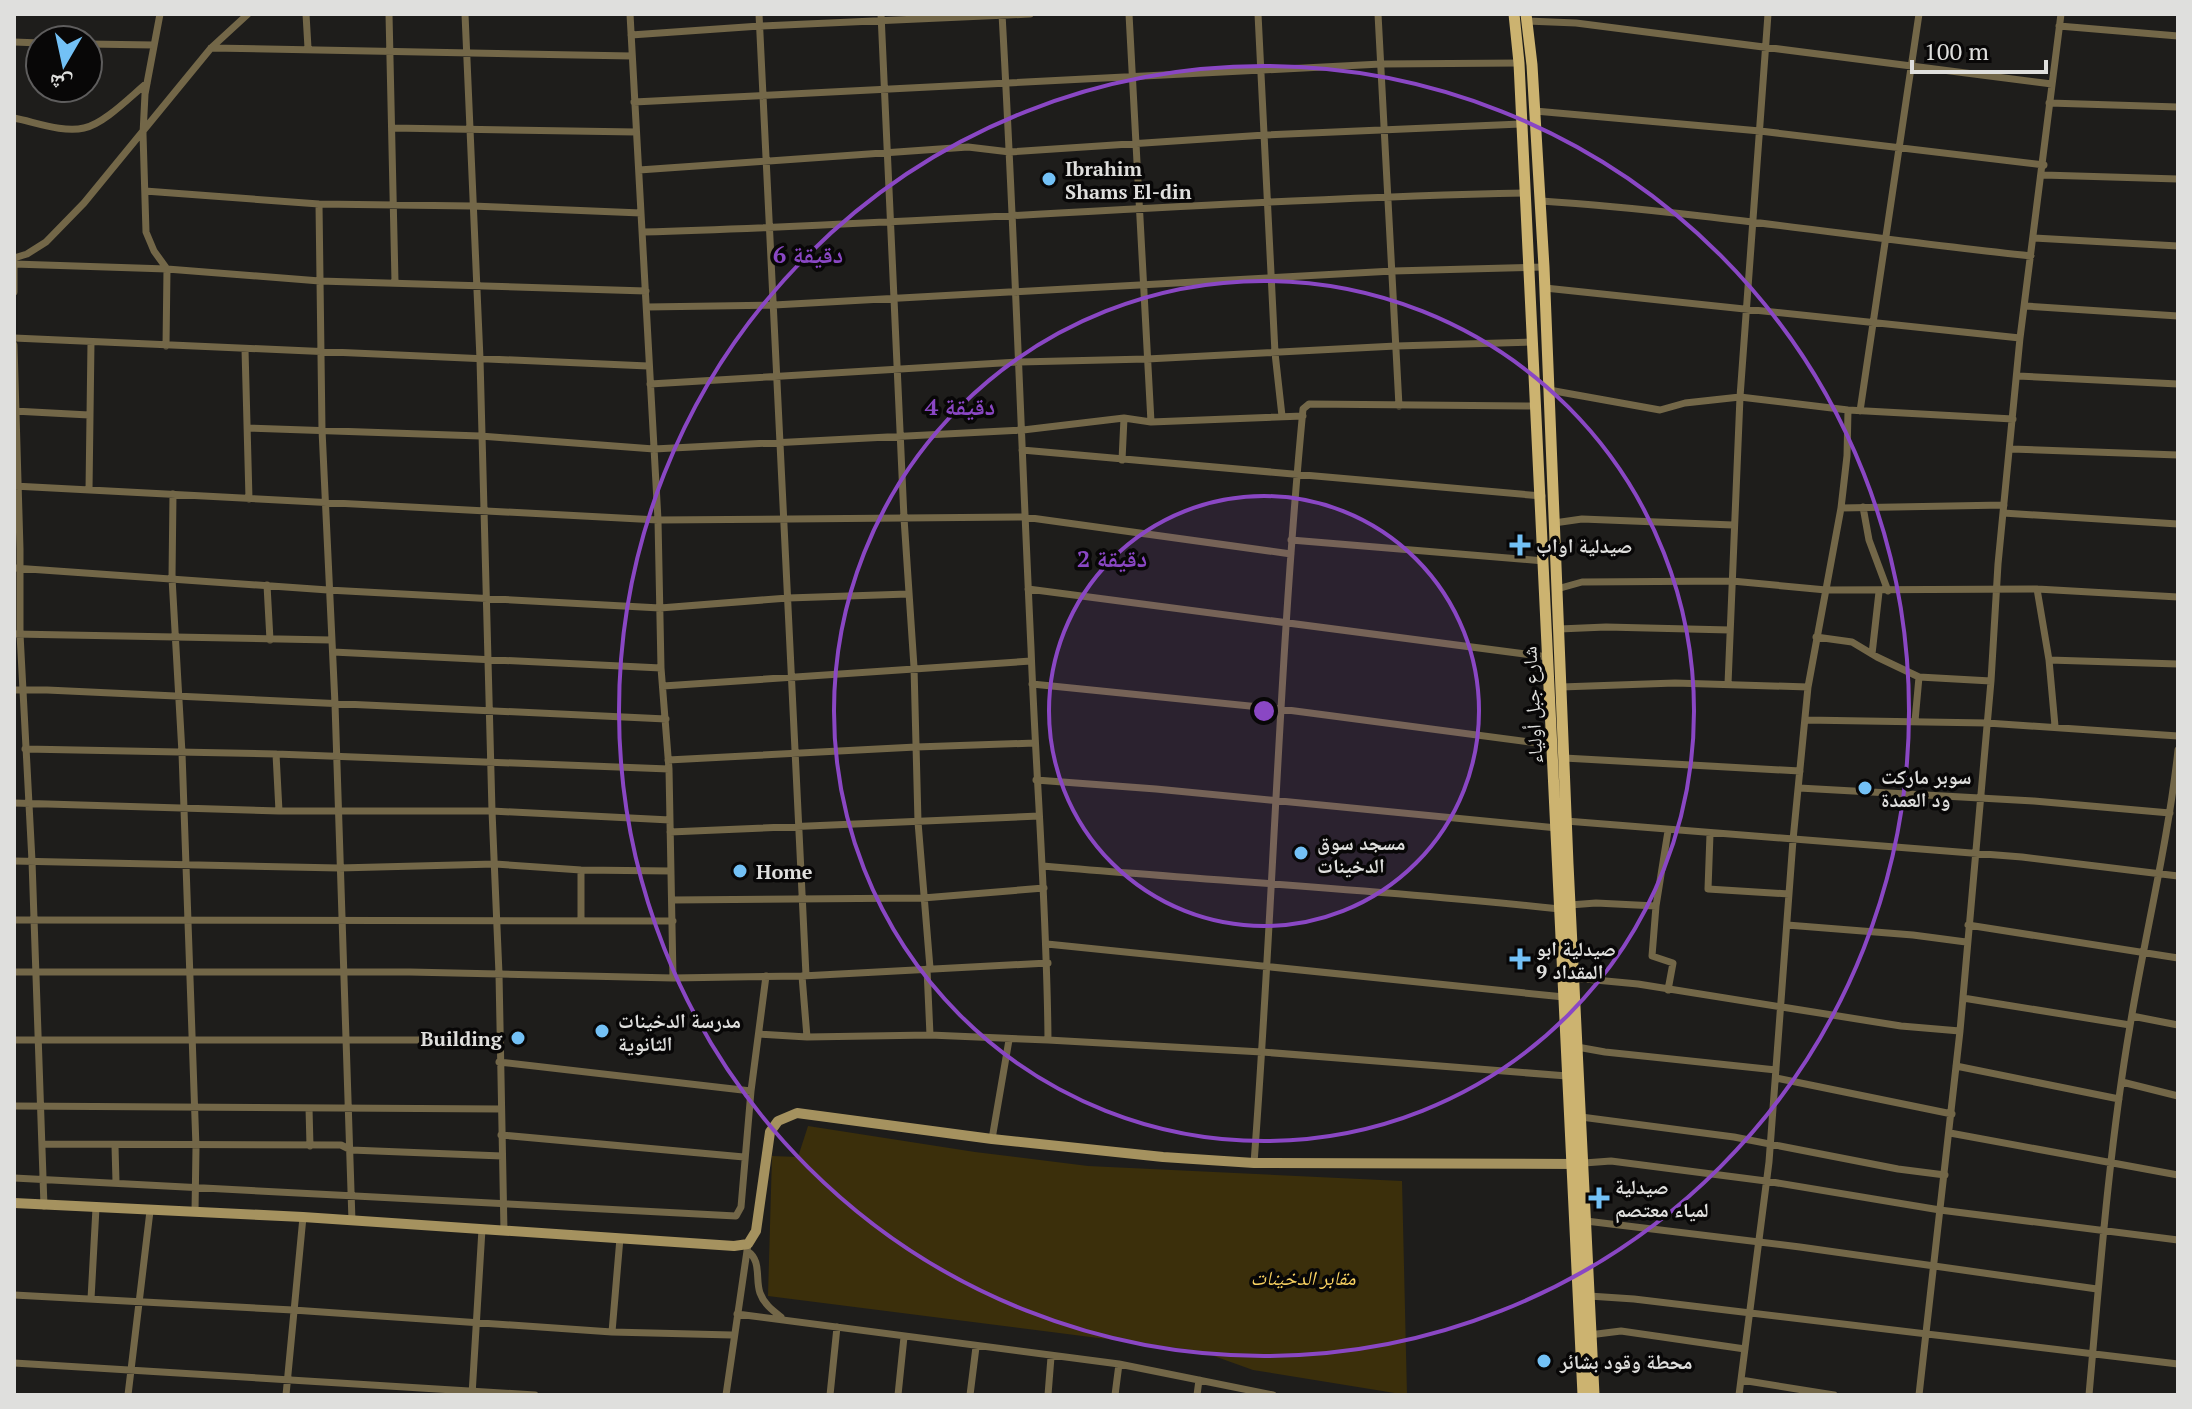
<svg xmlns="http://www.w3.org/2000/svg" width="2192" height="1409" font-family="'PT Serif','Noto Naskh Arabic',serif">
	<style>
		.green { fill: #3b2f0b }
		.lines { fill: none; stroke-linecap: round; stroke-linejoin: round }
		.street { stroke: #736748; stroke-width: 7 }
		.secondary { stroke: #a5925f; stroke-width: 10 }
		.primary { stroke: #ccb370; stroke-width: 11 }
		.ring { fill: none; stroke: #8a47c4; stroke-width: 4 }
		.poi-dot { fill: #73c1f6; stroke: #080707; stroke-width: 3 }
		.labels { text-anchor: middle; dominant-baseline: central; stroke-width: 7; stroke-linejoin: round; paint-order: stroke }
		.poi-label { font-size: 20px; font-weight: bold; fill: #dfdfdd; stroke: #080707; text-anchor: start }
		.street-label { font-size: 20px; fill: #dfdfdd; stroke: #080707 }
		.park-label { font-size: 20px; font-style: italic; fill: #f8d161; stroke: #080707 }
		.centre { fill: #8a47c4; stroke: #080707; stroke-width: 4 }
		.ring-label { font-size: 24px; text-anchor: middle; font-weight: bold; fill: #8a47c4; stroke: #080707; stroke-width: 7; stroke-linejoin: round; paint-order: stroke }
	</style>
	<rect width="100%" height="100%" fill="#1e1d1b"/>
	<path class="green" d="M808 1126 975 1152 1088 1166 1402 1181 1407 1395 1253 1370 1200 1351 768 1296 772 1156 798 1157Z"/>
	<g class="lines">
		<path class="street" d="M160 14 145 94 143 134 146 232 154 251 167 269 166 346
			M306 14 308 48
			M389 14 395 282
			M465 14 480 359 492 811 499 974 504 1231
			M630 14 658 520 661 668 669 769 673 978
			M759 14 806 975
			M881 14 904 518 914 667 918 822 930 968
			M1002 14C1014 225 1021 437 1031 648 1036 779 1047 909 1048 1040
			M1129 14 1151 422
			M1258 14 1275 353 1282 416
			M1378 14 1399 406
			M1527 21 1576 23 2052 84
			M2059 26 2178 36
			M631 35 760 26 1030 14
			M14 42 40 43
			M88 44 154 45
			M211 48 632 56
			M634 102 1381 64 1519 63
			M2049 103 2178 107
			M1535 111 1760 131 2044 165
			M14 118C35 122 63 133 84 128 104 124 131 96 147 83
			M392 128 636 132
			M639 170 968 147 1010 152 1265 135 1521 124
			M2043 175 2178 179
			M145 191 319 204 472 206 641 213
			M1541 201C1705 212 1868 239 2031 256
			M319 204 322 430 335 704 352 1221
			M643 232C937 224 1231 199 1525 193
			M2034 238 2178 246
			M14 258 27 254 46 242 84 203 211 48 248 14
			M14 264 167 269 320 281 646 291
			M1545 288 2020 338
			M14 292V261
			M2025 306 2178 316
			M647 307 774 305 1393 271 1544 267
			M14 338 648 366
			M14 345 20 549V634L32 861 44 1206
			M245 349 249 499
			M2018 376 2178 384
			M650 384 1019 362 1147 359 1396 346 1532 342
			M1549 390 1660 410 1685 403 1740 397 1848 410 2013 419
			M14 411 89 415
			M1860 411 1919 14
			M248 428 480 436 654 449 1023 430 1124 418 1151 422 1303 416
			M2011 449 2178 455
			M1022 450 1542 496
			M1122 460 1124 418
			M14 486 658 520 1024 517 1291 554
			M89 490 91 342
			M173 494 172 578 182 753 196 1147 195 1212
			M1863 507 1869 540 1888 591
			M1841 508 2004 505
			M2003 513 2178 524
			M1554 523 1582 519 1733 525
			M1291 540 1544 561
			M14 568 328 590 660 608 788 598 908 594
			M267 585 270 640
			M1028 589 1548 657
			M1557 589 1582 582 1732 581 1826 590 2037 589 2178 597
			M2037 589 2049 660 2055 726
			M1559 629 1606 627 1730 630
			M14 634 331 640
			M1816 637 1852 642 1877 657 1919 677 1991 681
			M333 652 661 668
			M1872 654 1879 592
			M2049 660 2178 664
			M1032 684 1280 709 1552 745
			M1728 684 1740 397 1768 14
			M663 686 1031 661
			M1561 687 1675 683 1808 687
			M14 690H47L666 719
			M1805 720 1987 723 2178 736
			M1915 721 1919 677
			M25 749 276 754 669 769
			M276 754 279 811
			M1564 758 1800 771
			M668 760 916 747 1035 743
			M1036 780 1156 789 1557 828
			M1799 788 2034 801 2170 813
			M14 803 279 811H492L670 820
			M1566 821 2022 857 2178 876
			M670 832 1039 816
			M1710 834 1708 889 1789 894
			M14 861 339 868 495 864 581 870 671 871
			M1043 866C1215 881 1388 890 1560 909
			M581 870V921
			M672 900 923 898 1044 888
			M1570 905 1596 903 1656 906
			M14 920 673 921
			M1787 925 1913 935 1966 942
			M1968 925 2178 958
			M1047 944 1564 997
			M927 969 930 1035
			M14 972H410L673 978 802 976 1048 963
			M802 976 807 1037
			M1574 978 1638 984 1901 1026 1960 1031
			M1668 990 1673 963 1652 956 1656 906 1668 831
			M1963 998 2130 1025
			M2132 1016 2178 1025
			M759 1034 807 1037 930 1035 1048 1040 1262 1052 1567 1076
			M14 1040H499
			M1577 1047 1605 1052 1776 1070
			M499 1062 751 1091
			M1956 1066 2119 1099
			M1776 1078 1952 1114
			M2122 1082 2178 1096
			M14 1106 501 1109
			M309 1108 310 1146
			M1581 1117 1734 1137 1898 1169 1945 1175
			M1950 1133 2178 1175
			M501 1135 744 1157
			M992 1139 1009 1040
			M42 1144 341 1145 351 1150 502 1156
			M115 1146 116 1182
			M1254 1163C1273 912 1279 660 1303 409L1309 404 1537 406
			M1584 1163 1611 1161 1766 1181 1940 1210 2178 1240
			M14 1178 736 1216 741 1207 751 1091 766 976
			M1586 1221 1800 1247 2097 1289
			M747 1251C762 1260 755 1279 760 1293 764 1304 772 1310 781 1317
			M14 1295 293 1310 612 1332 732 1335
			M1589 1296 1634 1299 2178 1364
			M91 1299 96 1208
			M737 1314 1119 1364 1273 1395
			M612 1332 620 1238
			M1589 1335 1621 1331 1745 1349
			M14 1363 535 1395
			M1741 1380 1834 1395
			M128 1395 150 1211
			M286 1395 303 1217
			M472 1395 482 1229
			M726 1395 748 1244
			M830 1395 837 1327
			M898 1395 904 1337
			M970 1395 976 1347
			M1048 1395 1051 1357
			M1115 1395 1119 1364
			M1197 1395 1199 1380
			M1739 1395 1769 1162 1793 840 1808 687 1841 508 1847 456 1848 410
			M1919 1395 1960 1031 1991 681 1998 564 2020 338 2061 14
			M2089 1395C2100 1271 2109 1149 2130 1026 2145 934 2168 843 2178 750"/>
		<path class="secondary" d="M14 1203 303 1217 734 1246 748 1244 756 1231 770 1132 778 1121 797 1113 992 1139 1163 1157 1254 1163 1579 1164"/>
		<path class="primary" d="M1514 14 1519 63 1583 1395
			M1526 14 1532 65 1544 267 1568 864 1594 1395"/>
	</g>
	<circle cx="1264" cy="711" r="215" fill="#8a47c4" fill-opacity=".12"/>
	<g class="ring">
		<circle cx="1264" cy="711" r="215"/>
		<circle cx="1264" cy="711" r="430"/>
		<circle cx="1264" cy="711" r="645"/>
	</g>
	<g class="poi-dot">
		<circle cx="1049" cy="179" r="8"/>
		<path d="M1516 533h8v8h8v8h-8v8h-8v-8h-8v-8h8z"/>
		<circle cx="1865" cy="788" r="8"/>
		<circle cx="1301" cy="853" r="8"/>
		<circle cx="740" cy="871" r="8"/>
		<path d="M1516 947h8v8h8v8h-8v8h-8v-8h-8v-8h8z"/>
		<circle cx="602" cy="1031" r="8"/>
		<circle cx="518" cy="1038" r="8"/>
		<path d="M1595 1186h8v8h8v8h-8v8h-8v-8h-8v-8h8z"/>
		<circle cx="1544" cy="1361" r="8"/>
	</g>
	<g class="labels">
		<g class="poi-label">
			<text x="1065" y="168">Ibrahim<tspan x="1065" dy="23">Shams El-din</tspan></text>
			<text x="1536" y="545">صيدلية اواب</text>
			<text x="1881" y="776">سوبر ماركت<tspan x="1881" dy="23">ود العمدة</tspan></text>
			<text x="1317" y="842">مسجد سوق<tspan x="1317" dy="23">الدخينات</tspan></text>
			<text x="756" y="871">Home</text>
			<text x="1536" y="948">صيدلية ابو<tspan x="1536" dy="23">المقداد 9</tspan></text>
			<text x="618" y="1020">مدرسة الدخينات<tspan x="618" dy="23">الثانوية</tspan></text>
			<text x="502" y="1038" text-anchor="end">Building</text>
			<text x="1615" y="1186">صيدلية<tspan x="1615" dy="23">لمياء معتصم</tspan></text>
			<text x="1560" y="1361">محطة وقود بشائر</text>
		</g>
		<g class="street-label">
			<text transform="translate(1532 705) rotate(-93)">شارع جبل أولياء</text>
		</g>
		<g class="park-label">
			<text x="1303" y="1277">مقابر الدخينات</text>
		</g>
	</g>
	<circle cx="1264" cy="711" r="12" class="centre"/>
	<g class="ring-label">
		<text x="808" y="263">6 دقيقة</text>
		<text x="960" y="415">4 دقيقة</text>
		<text x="1112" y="567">2 دقيقة</text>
	</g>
	<rect width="2192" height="1409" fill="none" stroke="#dfdfdd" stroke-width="32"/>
	<g transform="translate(64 64) rotate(189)"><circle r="38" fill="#080707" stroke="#5e5d5d" stroke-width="2"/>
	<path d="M0-6L14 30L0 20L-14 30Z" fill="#73c1f6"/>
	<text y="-12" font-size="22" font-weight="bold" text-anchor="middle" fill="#dfdfdd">ش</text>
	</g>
	<path d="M1912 60v12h134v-12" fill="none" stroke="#dfdfdd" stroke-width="4"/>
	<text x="1924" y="60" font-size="24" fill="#dfdfdd" stroke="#080707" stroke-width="6" paint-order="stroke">100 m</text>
</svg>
